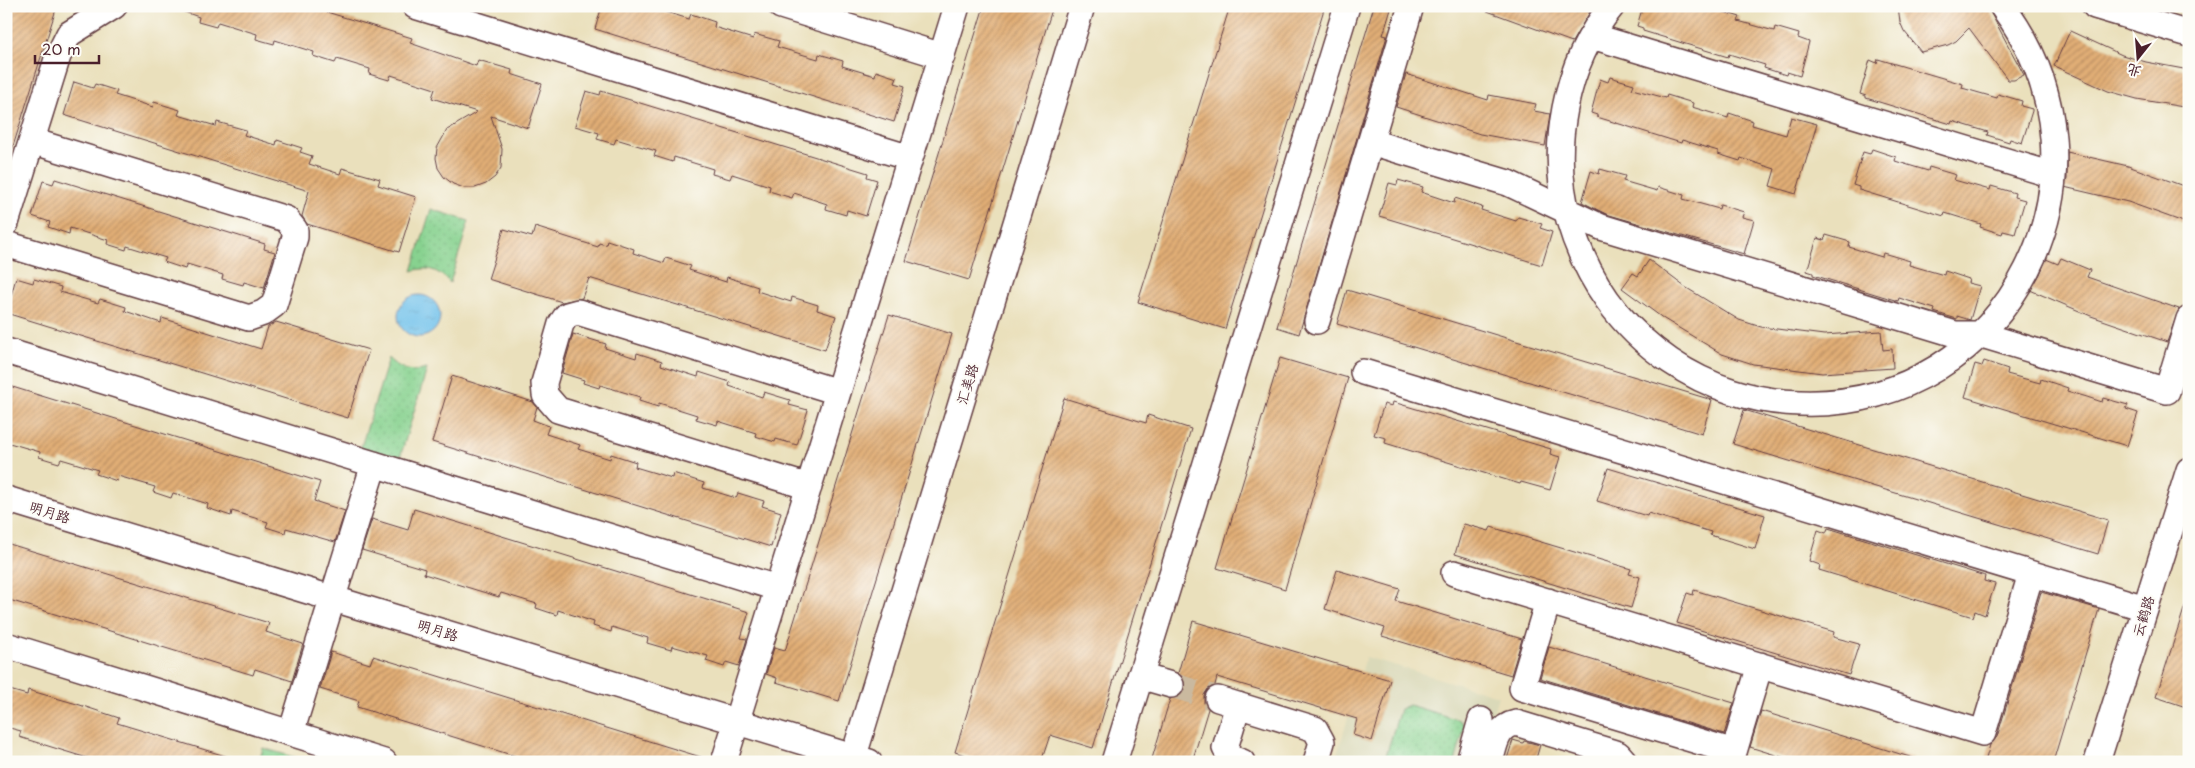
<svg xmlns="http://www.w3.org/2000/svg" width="2195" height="768" font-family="'Playpen Sans','LXGW WenKai TC',sans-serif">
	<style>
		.built { fill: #dad9b9 }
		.grass { fill: url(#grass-dots); stroke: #68785d }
		.water { fill: url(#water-ripples); stroke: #5c708b }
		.building { fill: url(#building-hatch) }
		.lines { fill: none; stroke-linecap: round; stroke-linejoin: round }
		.minor-tunnel { stroke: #cab99f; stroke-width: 25; stroke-dasharray: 25 12; stroke-linecap: butt }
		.minor-casing { stroke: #623c41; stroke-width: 28 }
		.minor { stroke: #fff; stroke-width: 25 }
		.labels { text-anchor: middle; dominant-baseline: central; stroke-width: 4.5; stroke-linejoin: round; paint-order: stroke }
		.street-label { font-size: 14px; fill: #4a1f2b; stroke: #fdfcf7 }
	</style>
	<defs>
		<pattern id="grass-dots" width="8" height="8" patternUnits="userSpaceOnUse" patternTransform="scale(1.25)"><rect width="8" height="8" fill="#87d28f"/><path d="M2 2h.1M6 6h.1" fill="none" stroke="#76b47c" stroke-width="1.8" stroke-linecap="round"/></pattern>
		<pattern id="water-ripples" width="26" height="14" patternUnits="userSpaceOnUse" patternTransform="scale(1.25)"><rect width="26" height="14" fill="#6fc1eb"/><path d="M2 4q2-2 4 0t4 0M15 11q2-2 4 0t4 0" fill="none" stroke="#62a5ca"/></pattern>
		<pattern id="building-hatch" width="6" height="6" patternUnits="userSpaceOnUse" patternTransform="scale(1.25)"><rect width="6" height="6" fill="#e1ae76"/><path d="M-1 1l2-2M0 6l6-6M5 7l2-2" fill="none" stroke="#b88d61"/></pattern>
	</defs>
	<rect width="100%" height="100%" fill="#fdfcf7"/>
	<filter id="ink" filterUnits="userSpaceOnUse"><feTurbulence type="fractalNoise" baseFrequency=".02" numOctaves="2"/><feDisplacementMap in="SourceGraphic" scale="10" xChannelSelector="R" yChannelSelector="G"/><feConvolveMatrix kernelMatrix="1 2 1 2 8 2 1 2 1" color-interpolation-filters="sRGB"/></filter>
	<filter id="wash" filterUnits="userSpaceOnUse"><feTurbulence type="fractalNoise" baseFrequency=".0096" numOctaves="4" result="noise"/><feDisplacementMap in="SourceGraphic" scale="20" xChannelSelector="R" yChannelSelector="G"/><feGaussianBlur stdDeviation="1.12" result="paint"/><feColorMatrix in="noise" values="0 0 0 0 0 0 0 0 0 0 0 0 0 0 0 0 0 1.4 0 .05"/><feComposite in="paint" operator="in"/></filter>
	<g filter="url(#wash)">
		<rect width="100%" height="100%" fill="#eae0bc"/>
		<path class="built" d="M1366 657 1498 696 1478 762H1335Z"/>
		<path class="grass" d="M431 209 469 221 450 283C438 270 429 266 412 271Z
			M389 358C401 370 410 373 427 369L399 461 360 450Z
			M1409 705 1459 720 1464 724V729L1455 762H1384L1400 709Z
			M263 748 310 762H259Z"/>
		<path class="water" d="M398 316a21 21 0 1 1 42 0a21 21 0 1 1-42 0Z"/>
		<g id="blocks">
			<path class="building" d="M6 6H57L10 156H6Z
				M180 6H307L412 38 410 43 476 66 478 60 512 70 511 74 542 84 528 128 491 116 502 149 501 168 495 177 486 184 475 188H464L453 184 444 177 438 168 436 158 437 148 447 130 477 112 432 98 435 89 391 75 389 80 369 74 370 69 337 59 335 63 313 56 314 52 275 40 274 44 256 39 257 34 218 22 216 27 198 22 199 17 179 10Z
				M602 6H646L689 19 691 14 715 22 714 27 753 39 754 34 779 41 777 47 818 59 819 54 843 61 842 66 875 76 876 71 897 78 895 83 905 86 894 122 595 29Z
				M984 6H1053L969 280 906 261Z
				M1230 6H1325L1225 329 1138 302Z
				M1374 6H1392L1383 35 1387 36 1299 334 1277 327Z
				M1479 6H1574L1590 12 1572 42 1479 8Z
				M1643 6H1705L1740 17 1738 21 1774 31 1775 27 1799 34 1798 38 1809 42 1800 76 1787 72 1786 75 1764 68 1765 65 1729 54 1728 57 1643 31V28L1637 26Z
				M1898 6H1987L2024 75 2014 80H2008L1969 28 1956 41 1948 45 1921 52 1904 31 1900 22Z
				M2070 31 2122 55 2146 62 2189 70V108L2137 99 2108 91 2054 66Z
				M1878 59 1963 84 1962 88 1997 98 1998 94 2022 101 2021 106 2032 109V111L2022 143 2010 139 2009 142 1987 135 1988 132 1952 121 1951 124 1866 98V96L1860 94 1870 60 1877 63Z
				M1406 74 1488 100 1489 95 1536 104 1534 111 1550 114 1545 146 1480 134 1396 107Z
				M1610 77 1634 84 1632 89 1666 98 1667 95 1693 103 1692 107 1728 118 1729 113 1753 121 1752 125 1786 135 1791 117 1817 124 1796 194 1770 186 1775 169 1741 158 1740 161 1718 154V151L1682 140 1681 143 1597 117V115L1591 113 1600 79 1608 82Z
				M74 82 93 88 95 84 117 91 115 95 153 107 154 102 180 110 178 115 216 126 217 122 246 130 244 135 276 145 277 140 302 148 300 152 312 156 309 164 340 174 342 168 380 179 378 185 416 197 399 252 307 224 302 216 309 191 64 115Z
				M586 91 600 95 601 91 868 173 867 177 877 180 866 216 847 210 846 215 826 209 827 204 794 193 792 198 769 191 770 186 732 174 730 179 712 174 713 169 674 157 673 162 654 156 656 151 616 139 614 144 597 139 599 133 575 126Z
				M1872 149 1896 157 1895 161 1928 171 1929 167 1956 175 1954 180 1990 190 1991 186 2015 193 2014 197 2025 200 2015 234 2003 231 2002 234 1980 227 1981 224 1945 213 1944 216 1859 190V187L1853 185 1863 152 1870 154Z
				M2067 152 2128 166 2189 188V224L2128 202 2064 187 2067 179Z
				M1600 169 1625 176 1623 181 1657 191 1658 187 1684 195 1683 199 1719 209 1720 205 1744 212 1742 217 1754 220 1744 254 1606 214 1582 202 1591 171 1599 174Z
				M55 179 265 244 264 249 275 252 264 288 244 282 243 285 222 279 223 275 187 264 185 269 164 262 166 258 127 246 126 250 107 244 108 240 70 228 69 234 48 227 50 222 32 216 43 181 53 184Z
				M1398 180 1423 187 1421 192 1454 203 1455 198 1482 207 1481 210 1516 221 1518 217 1542 224 1540 228 1552 232 1542 265 1379 216 1389 183 1397 185Z
				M535 227 598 247 599 243 606 245 607 240 634 249 633 253 664 263 666 258 691 266 689 270 726 282 727 277 758 287 757 291 791 302 792 297 818 305 817 310 836 316 825 350 589 278 582 298 562 302 488 279 504 229 532 237Z
				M1826 235 1850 242 1849 247 1882 257 1883 253 1910 261 1909 265 1944 275 1945 271 1969 279 1968 283 1980 286 1970 320 1957 316V319L1934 312 1935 309 1899 298 1898 301 1813 275V273L1807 271 1817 238 1824 240Z
				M2061 258 2090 270 2087 277 2179 309 2167 342 2091 316 2030 290 2040 274 2046 259 2058 264Z
				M1649 260 1685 287 1739 320 1761 327 1824 335 1881 331 1883 350 1892 349 1893 368 1822 373 1753 364 1722 354 1664 319 1622 288 1633 273 1638 276Z
				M16 278 33 283 34 279 61 287 60 292 98 303 100 299 126 307 125 311 161 323 162 318 261 349 268 327 276 322 369 350 348 418 6 313Z
				M1347 290 1712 400 1702 434 1337 324Z
				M889 315 952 334 839 701 776 682 777 678 766 674 774 648 785 651Z
				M573 334 606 344 605 348 636 358 637 353 662 361 661 365 698 377 699 372 730 382 729 386 762 397 764 392 790 400 789 405 808 410 797 445 776 439 775 442 755 436 756 433 718 421 717 425 696 419 697 415 659 403 658 407 639 401 640 397 600 385 599 388 583 383 584 380 562 373Z
				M1280 358 1348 378 1285 589 1217 568Z
				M1984 361 2008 369 2007 374 2040 383 2041 379 2068 388 2067 391 2087 397 2102 402 2103 398 2128 405 2126 409 2138 413 2127 446 1965 397 1975 364 1982 366Z
				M452 376 533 402 537 407 533 420 549 426 546 434 580 445 578 449 610 459 611 454 636 462 635 467 672 478 673 473 704 483 703 488 736 498 738 493 764 501 762 506 781 512 771 547 432 442Z
				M6 385 320 482 314 501 345 511 335 542 286 528 285 533 266 527 268 522 232 511 231 516 207 508 208 504 173 493 171 498 153 492 155 487 118 476 117 481 96 474 98 470 61 459 59 463 39 457 40 452 6 442Z
				M1064 398 1146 423 1148 415 1191 429 1093 748 1050 735 1041 762H987L955 752Z
				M1393 402 1551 449 1550 454 1560 457 1550 490 1521 482 1520 484 1385 443 1386 438 1374 435 1384 404 1392 406Z
				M1744 410 2108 520 2098 554 1733 444Z
				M1608 468 1765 515 1755 549 1710 535 1711 532 1648 513 1647 516 1597 501Z
				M414 509 749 612 741 638 747 639 739 666 726 662 724 667 706 661 708 656 672 646 671 650 647 643 648 638 612 627 611 632 593 626 594 622 558 610 557 615 536 608 537 604 501 593 499 597 424 574 425 569 362 550 372 519 408 530Z
				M1464 524 1489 531 1491 527 1631 569 1629 574 1640 577 1631 608 1455 554Z
				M1828 528 1985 576 1984 581 1995 584 1985 615 1975 611 1973 617 1819 570 1820 565 1809 561 1818 530 1826 533Z
				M6 543 269 623 266 632 303 644 292 681 255 669 253 675 6 599Z
				M1337 570 1400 589 1396 601 1522 639 1511 675 1382 636 1385 628 1325 609Z
				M1694 590 1834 632 1833 637 1859 644 1849 675 1677 623 1687 593 1693 595Z
				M2041 592 2099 609 2053 762H1985L1990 745 1997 737Z
				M2185 606H2189V708L2156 697Z
				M1193 621 1390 680 1372 741 1353 735 1357 719 1217 677 1215 685 1208 689 1204 695V703L1208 709 1192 762H1151L1170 699 1181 696 1185 689V681L1178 673Z
				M1549 647 1734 703 1724 734 1540 678Z
				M331 652 370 664 373 656 704 758V762H534L357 707 359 701 320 689Z
				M6 689 27 695 28 690 77 704 119 718 117 723 232 758 231 762H100L19 737 21 731 6 727Z
				M1761 711 1913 758V762H1798L1750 747Z
				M1513 740 1523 743 1524 741 1540 745 1535 762H1506Z"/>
		</g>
	</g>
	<g filter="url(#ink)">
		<use href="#blocks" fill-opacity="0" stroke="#623c41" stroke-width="1"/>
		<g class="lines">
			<path class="minor-tunnel" d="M1171 685 1218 699"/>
			<g class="minor-casing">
				<path id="minor" d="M415 6 910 158
					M781 6 942 56
					M1612 6C1564 64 1549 149 1569 220 1586 278 1620 327 1670 361 1708 387 1754 402 1800 403 2010 410 2128 172 2002 6
					M2095 6 2189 34
					M1592 36 2053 175
					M1371 142 1508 183 1601 227 1955 334H1979L2167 391 2189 319
					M6 223 58 56 69 34 114 6
					M6 244 249 318 263 313 274 305 295 237V230L286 219 32 141
					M1317 321 1411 6
					M6 351 777 588
					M1363 372 2145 608
					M809 487 558 410 545 395 544 383 561 324 567 315 578 312 838 392
					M6 499 869 762
					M1454 573 1983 733 2031 574
					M1548 601 1522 688 1734 752 1760 665
					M6 645 384 762
					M1140 676 1171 685
					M1218 699 1315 729 1322 742 1316 762
					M1238 705 1225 748 1231 758 1242 762
					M291 733 374 464
					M724 762 957 6
					M852 762 1082 6
					M1114 762 1347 6
					M1469 762 1481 720
					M1490 762C1495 745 1496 727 1516 723L1618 754 1625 762
					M2097 762 2189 470"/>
			</g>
			<use href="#minor" class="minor"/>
		</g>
	</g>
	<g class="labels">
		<g class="street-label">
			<text transform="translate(967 384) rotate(-73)">汇美路</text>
			<text transform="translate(50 512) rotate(17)">明月路</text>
			<text transform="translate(2143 616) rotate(-73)">云鹤路</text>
			<text transform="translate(438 630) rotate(17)">明月路</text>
		</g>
	</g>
	<rect width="2195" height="768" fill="none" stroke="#fdfcf7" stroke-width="25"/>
	<g transform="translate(2138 58) rotate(197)" stroke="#fdfcf7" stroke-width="4" paint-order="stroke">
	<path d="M0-4L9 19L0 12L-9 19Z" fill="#4a1f2b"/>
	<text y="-8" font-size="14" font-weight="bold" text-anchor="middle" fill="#4a1f2b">北</text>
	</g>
	<path d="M35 55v8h64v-8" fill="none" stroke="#4a1f2b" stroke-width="2.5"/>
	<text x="42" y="55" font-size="15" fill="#4a1f2b" stroke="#fdfcf7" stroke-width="4" paint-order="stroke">20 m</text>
</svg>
